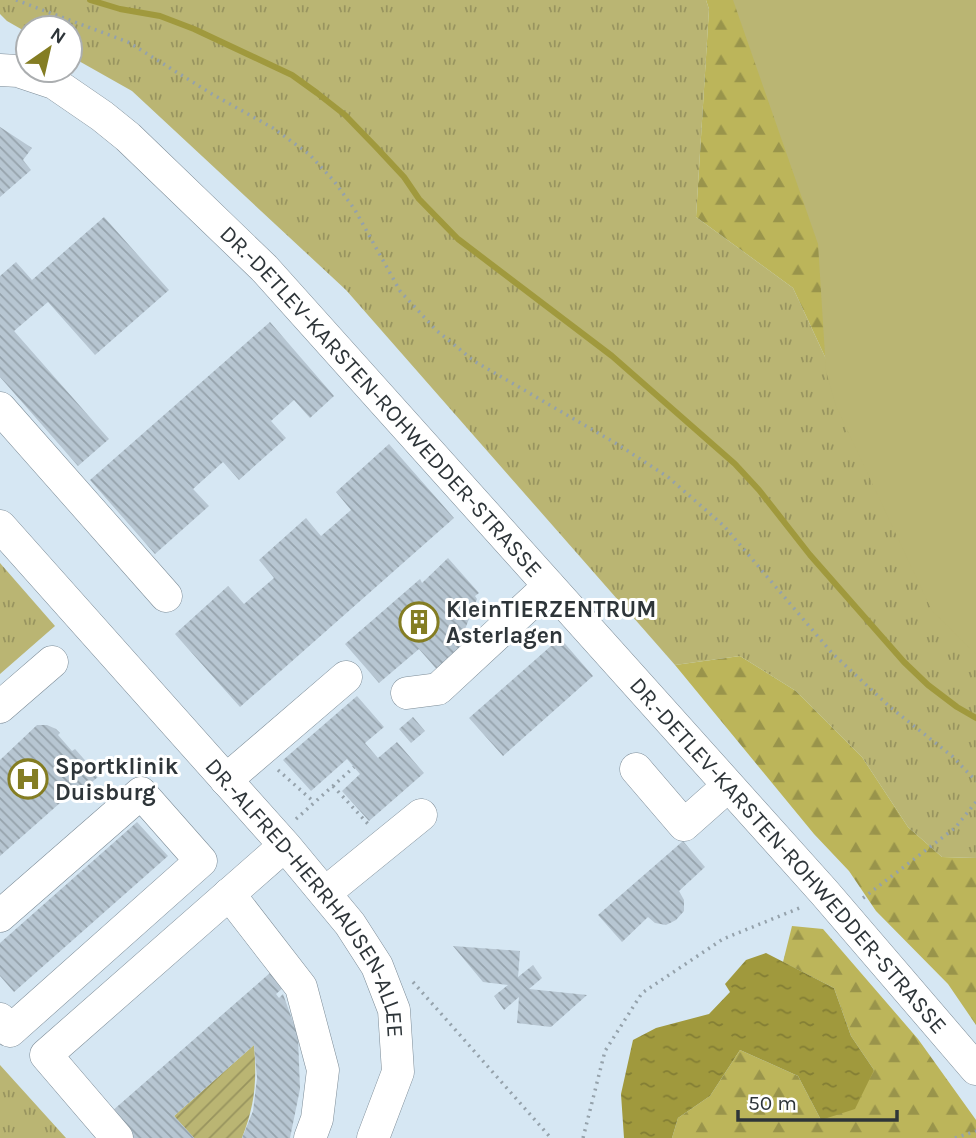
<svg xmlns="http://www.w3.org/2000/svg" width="976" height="1138" font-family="Karla,sans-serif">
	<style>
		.grass { fill: url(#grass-tufts) }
		.forest { fill: url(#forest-firs) }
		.park { fill: #bab573 }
		.garden { fill: url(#garden-furrows) }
		.water { fill: url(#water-ripples) }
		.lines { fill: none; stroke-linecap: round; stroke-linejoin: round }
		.stream { stroke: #a0993d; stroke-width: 6 }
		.building { fill: url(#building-back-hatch) }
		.minor-casing { stroke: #7c8b96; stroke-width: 33 }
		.path { stroke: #95a2ab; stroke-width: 3.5; stroke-dasharray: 2 5; stroke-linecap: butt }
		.minor { stroke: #fff; stroke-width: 32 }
		.labels { text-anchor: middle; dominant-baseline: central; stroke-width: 6; stroke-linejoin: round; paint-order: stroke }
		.street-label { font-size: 23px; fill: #2e3539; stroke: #fff }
		.poi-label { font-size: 23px; font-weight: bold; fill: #2e3539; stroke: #fff; text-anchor: start }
	</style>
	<defs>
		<pattern id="grass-tufts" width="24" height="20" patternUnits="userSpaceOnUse" patternTransform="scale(1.75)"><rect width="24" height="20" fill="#bab573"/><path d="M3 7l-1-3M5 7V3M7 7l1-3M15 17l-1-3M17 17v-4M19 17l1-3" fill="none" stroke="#98945f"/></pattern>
		<pattern id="forest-firs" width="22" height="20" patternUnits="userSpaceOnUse" patternTransform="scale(1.75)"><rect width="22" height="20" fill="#bcb55a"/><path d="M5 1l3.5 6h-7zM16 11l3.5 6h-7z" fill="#99944b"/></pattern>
		<pattern id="garden-furrows" width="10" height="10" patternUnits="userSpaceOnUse" patternTransform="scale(1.75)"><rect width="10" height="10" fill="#bab573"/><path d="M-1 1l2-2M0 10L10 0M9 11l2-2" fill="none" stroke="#98945f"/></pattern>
		<pattern id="water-ripples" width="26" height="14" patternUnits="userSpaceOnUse" patternTransform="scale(1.75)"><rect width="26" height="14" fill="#a0993d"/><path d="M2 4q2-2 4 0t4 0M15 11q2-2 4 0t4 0" fill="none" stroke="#837e34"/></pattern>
		<pattern id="building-back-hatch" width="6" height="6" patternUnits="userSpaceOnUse" patternTransform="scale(1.75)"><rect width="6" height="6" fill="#b7c6d2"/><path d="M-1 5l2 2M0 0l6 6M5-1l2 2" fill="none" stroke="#95a2ab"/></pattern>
	</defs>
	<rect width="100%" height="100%" fill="#d6e7f3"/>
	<path class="grass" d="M0 0H706L709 9 696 217 793 288 860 432 976 638V858L942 857 908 827 862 757 796 691 740 656 675 665 346 290 132 91 70 56V28H28V33L7 21 0 14Z
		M0 563 55 626 0 674Z
		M0 1065 66 1138H0Z"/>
	<path class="forest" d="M706 0H976L860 432 793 288 696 217 709 9Z
		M740 656 796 691 862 757 908 827 942 857 976 858V1025L948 984 876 911 849 871 814 834 675 665Z
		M792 926 823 929 918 1039 976 1120V1138H672L678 1118 710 1096 740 1050 798 1076 821 1120 874 1070 851 1036 834 988 783 962Z"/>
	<path class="park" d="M733 0H976V654L932 611 836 406 826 371 818 244Z"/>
	<path class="garden" d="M254 1045C257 1082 255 1104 242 1138H194L174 1116Z"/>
	<path class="water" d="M766 953 834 988 851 1036 874 1070 855 1109 821 1120 798 1076 740 1050 710 1096 678 1118 672 1138H624L621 1094 633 1040 656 1028 709 1014 730 992 725 984 746 960Z"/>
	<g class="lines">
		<path class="stream" d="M90 0 120 9 160 16 194 29 292 75 317 93 345 115 376 147 404 177 419 199 458 239 612 356 735 464 759 490 810 555 904 662 928 685 957 707 976 718"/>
	</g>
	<path class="building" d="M0 127 32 148 23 160 31 170 0 197Z
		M104 217 169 290 95 355 48 302 14 331 109 439 78 466 0 377V276L16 262 32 280Z
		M270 322 334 396 310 418 294 400 271 421 286 438 239 480 223 462 193 489 209 506 155 554 90 480Z
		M389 444 454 518 240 707 175 634 228 586 244 604 274 578 259 560 306 518 321 536 351 510 336 492Z
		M448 558 479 593 475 596 477 599 463 634 470 637 469 640 467 644 461 641 459 647 464 653 440 673 419 649 379 683 345 644 420 579 422 583Z
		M560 638 593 676 503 756 469 718Z
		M357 696 384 727 365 743 378 758 397 742 424 773 369 821 342 791 360 774 347 759 311 791 283 760Z
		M413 717 425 731 411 743 399 729Z
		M37 725H47L56 729 60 733 58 735 72 751 75 749 99 776 72 799 69 795 0 856V760Z
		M137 822 168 856 14 992 0 976V943Z
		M683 841 705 867 679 891 684 900V911L676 920 666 925 655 923 648 917 622 942 598 915Z
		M453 946 520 951 518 977 533 965 542 978 529 989 587 995 551 1027 517 1023 519 997 504 1010 494 996 508 985 483 982Z
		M271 972 284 987 276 994 279 998 283 994 298 1036 300 1089 290 1138H242L253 1111 257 1078 254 1045 174 1116 194 1138H134L111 1112Z"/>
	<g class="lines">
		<g class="minor-casing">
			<g id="minor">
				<path id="s1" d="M0 70 18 71 54 83 102 116 128 137 264 268 824 892 976 1069"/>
				<path d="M0 408 166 596"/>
				<path id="s2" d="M0 526 287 848 350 924 377 966 394 1010 398 1072 373 1138"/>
				<path d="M407 693 438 689 549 586"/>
				<path d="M0 707 52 662"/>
				<path d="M636 769 684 825 728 786"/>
				<path d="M226 780 346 677"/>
				<path d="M325 893 421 815"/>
				<path d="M229 894 301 987 323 1070 317 1119 310 1138"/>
				<path d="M0 916 141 793 201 861 10 1031 0 1019"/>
				<path d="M117 1138 46 1055 284 846"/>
			</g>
		</g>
		<path class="path" d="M16 0 128 42 212 94 273 128 309 154 334 181 355 210 400 291 436 330 474 361 617 444 668 477 724 526 832 653 890 707 952 756 976 781
			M278 770 314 802
			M333 786 369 825
			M296 819 354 767
			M863 898 955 828 976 802
			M413 982 551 1138
			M583 1138 605 1051 642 993 723 939 802 907
			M955 1138 976 1131"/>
		<use href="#minor" class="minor"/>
	</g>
	<defs>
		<g id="building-ring" transform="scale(2.0125)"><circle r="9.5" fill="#fff" stroke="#847d23" stroke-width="1.5"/><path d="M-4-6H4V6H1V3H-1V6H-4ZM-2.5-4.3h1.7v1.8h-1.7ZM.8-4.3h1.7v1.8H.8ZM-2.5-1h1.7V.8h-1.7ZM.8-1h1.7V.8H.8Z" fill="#847d23"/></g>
		<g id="hospital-ring" transform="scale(2.0125)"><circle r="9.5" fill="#fff" stroke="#847d23" stroke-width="1.5"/><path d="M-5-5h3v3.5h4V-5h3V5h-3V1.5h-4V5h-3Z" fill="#847d23"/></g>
	</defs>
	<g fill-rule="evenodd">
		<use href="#building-ring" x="419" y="622"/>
		<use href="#hospital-ring" x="28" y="779"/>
	</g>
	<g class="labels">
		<g class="street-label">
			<text stroke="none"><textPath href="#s1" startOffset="514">DR.-DETLEV-KARSTEN-ROHWEDDER-STRASSE</textPath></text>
			<text stroke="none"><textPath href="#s1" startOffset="1124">DR.-DETLEV-KARSTEN-ROHWEDDER-STRASSE</textPath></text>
			<text stroke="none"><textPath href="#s2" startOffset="485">DR.-ALFRED-HERRHAUSEN-ALLEE</textPath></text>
		</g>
		<g class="poi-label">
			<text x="446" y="609">KleinTIERZENTRUM<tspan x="446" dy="26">Asterlagen</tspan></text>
			<text x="55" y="766">Sportklinik<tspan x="55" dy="26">Duisburg</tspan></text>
		</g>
	</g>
	<g transform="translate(49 49) rotate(34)"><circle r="33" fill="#ffffff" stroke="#abaeb0" stroke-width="2"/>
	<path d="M0-5L12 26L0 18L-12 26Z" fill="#847d23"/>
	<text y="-10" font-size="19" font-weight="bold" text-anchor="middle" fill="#2e3539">N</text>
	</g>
	<path d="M738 1110v10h159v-10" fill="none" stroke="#2e3539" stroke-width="3.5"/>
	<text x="748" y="1110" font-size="21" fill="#2e3539" stroke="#ffffff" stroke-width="5" paint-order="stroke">50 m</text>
</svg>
